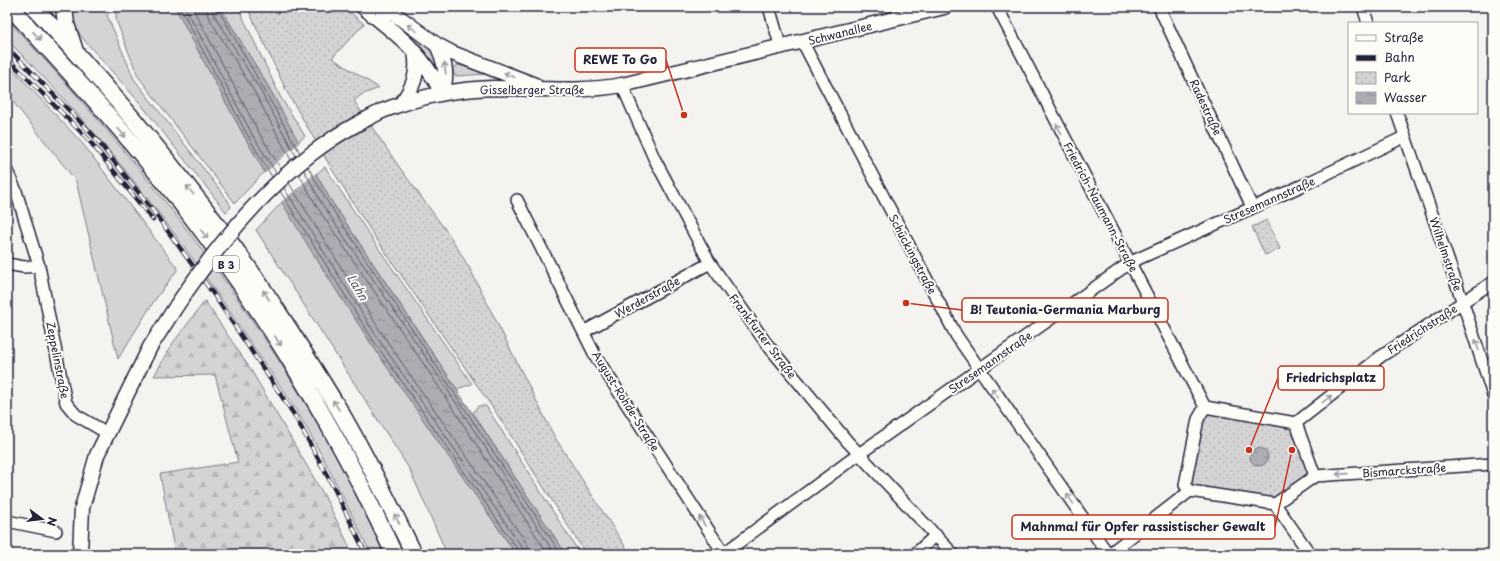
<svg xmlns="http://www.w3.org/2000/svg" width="1500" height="561" font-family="'Playpen Sans',sans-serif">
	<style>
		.grass { fill: #d5d4d5; stroke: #7c7b88 }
		.forest { fill: url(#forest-firs); stroke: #7c7b88 }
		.park { fill: url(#park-dots); stroke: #7c7b88 }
		.water { fill: url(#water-ripples); stroke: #757582 }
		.pier { fill: #f4f3ef }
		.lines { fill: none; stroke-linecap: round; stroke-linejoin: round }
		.shore { stroke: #59596b; stroke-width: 1 }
		.minor-casing { stroke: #22223b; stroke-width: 14 }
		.major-casing { stroke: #22223b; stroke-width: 17 }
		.highway-casing { stroke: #22223b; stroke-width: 19 }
		.minor { stroke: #fdfcf7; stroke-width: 11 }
		.major { stroke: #fdfcf7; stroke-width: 14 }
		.highway { stroke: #fdfcf7; stroke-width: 16 }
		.rail-casing { stroke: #22223b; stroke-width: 4.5 }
		.rail { stroke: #fdfcf7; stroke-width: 3; stroke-dasharray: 9; stroke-linecap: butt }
		.major-bridge-casing { stroke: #22223b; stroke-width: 17; stroke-linecap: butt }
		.major-bridge { stroke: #fdfcf7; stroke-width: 14 }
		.oneway { stroke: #9a9aa2 }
		.labels { text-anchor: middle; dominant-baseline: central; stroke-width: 4; stroke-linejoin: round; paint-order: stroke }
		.shield { fill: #fdfcf7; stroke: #646373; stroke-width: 1 }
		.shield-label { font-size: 10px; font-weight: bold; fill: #22223b }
		.street-label { font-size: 11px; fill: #22223b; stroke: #fdfcf7 }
		.water-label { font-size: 12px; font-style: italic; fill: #59596b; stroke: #fdfcf7 }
		.leader { fill: none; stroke: #c8321e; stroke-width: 1.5 }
		.callout-dot { fill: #c8321e; stroke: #fdfcf7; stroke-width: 1.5 }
		.callout { fill: #fdfcf7; stroke: #c8321e; stroke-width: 1.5 }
		.callout-label { font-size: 12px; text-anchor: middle; font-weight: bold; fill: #22223b }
	</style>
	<defs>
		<pattern id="forest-firs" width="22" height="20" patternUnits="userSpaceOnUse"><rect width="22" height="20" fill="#d5d4d5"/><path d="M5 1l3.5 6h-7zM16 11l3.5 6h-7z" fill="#b7b6b8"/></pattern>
		<pattern id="park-dots" width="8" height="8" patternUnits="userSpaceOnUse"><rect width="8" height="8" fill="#d5d4d5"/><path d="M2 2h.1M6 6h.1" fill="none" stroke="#b7b6b8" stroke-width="1.8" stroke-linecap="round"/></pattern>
		<pattern id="water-ripples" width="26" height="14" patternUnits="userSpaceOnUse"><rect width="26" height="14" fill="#acacb2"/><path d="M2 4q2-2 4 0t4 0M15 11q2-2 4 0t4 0" fill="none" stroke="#8c8c92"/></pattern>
	</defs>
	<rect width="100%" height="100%" fill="#f4f3ef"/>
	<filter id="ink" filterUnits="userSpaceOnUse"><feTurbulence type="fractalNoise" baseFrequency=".025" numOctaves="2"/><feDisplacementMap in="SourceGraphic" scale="8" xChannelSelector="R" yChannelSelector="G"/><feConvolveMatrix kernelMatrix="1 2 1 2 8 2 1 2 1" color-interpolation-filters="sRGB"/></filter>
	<g filter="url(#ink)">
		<path class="grass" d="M71 7H110V11L107 15 134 79 227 199 231 207 226 212 140 103 84 40 75 27Z
			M116 7H175L245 138 265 171 235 203 138 76 116 20Z
			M220 7H238L280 96 305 136 298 142 268 86Z
			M370 7H377C397 22 429 38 437 64L433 65Z
			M7 19C35 50 64 80 91 112 176 210 255 316 320 428 343 469 368 510 386 554H371C348 507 325 459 298 413 283 389 266 366 250 342 179 234 100 131 7 40Z
			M7 63 83 144 178 269 154 301 118 359 76 181 7 94Z
			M459 65 488 74 455 76 452 68Z
			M325 167 370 236 472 384 457 389 330 199 316 174Z
			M282 202 370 342 516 554H447L410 470 256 230Z
			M478 406H486L580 554H566L553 535 473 413Z"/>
		<path class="forest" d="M205 301 251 370 325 497 353 554H175L160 474 238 462 215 375 154 376 173 343Z"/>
		<path class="park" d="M247 7H344L364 24 332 58 379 88 361 95 354 101 402 171 450 236 470 269 554 436 630 554H586L501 420 371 231 333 171 287 92Z
			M1267 220 1280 249 1265 255 1252 227Z
			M1204 410 1294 425 1313 475 1275 502 1192 489 1187 484Z"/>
		<path class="water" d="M175 7H220L268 86 330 199 566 554H516C437 439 355 326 284 206 246 141 210 74 175 7Z
			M1250 457a9 9 0 1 1 18 0a9 9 0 1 1-18 0Z"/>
		<path class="pier" d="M300 142 317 172 280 203 264 174Z"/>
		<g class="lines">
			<path class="shore" d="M180 7 248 136 272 177
				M185 7 252 134 276 173
				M192 7 258 131 281 169
				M206 7 208 16 255 93 291 160
				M212 7 213 13 260 90 296 156
				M217 7 300 153
				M308 167 327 201 561 554
				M304 170 322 204 434 369 555 554
				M299 174 317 207 429 372 548 554
				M289 183 382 334 527 544 530 554
				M284 188 377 337 522 547 524 554
				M280 191 373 340 518 550 519 554"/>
			<g class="minor-casing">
				<path id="minor" d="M769 7 781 48
					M997 7 1205 407
					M1159 7 1252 207
					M1363 7 1368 23
					M803 43 956 335 1108 554
					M622 85 654 158 710 263 766 343 847 441 953 554
					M1397 113 1463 303 1493 395
					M7 171 16 191 39 266 66 403 76 415 107 433
					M517 200 596 357 724 554
					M7 264 24 267 39 266
					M585 331 710 263
					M1205 407 1296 423 1315 476 1275 504 1190 491 1185 485 1198 419Z
					M1296 423 1380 357 1493 282
					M1315 476 1493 464
					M1275 504 1310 554
					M7 521 56 531
					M723 554 859 454 1131 262 1301 186 1404 137
					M915 554 936 535
					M1109 554 1190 491"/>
			</g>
			<g class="major-casing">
				<path id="major" d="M363 7C399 36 420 50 442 93
					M385 7 437 45 452 53 535 85
					M437 45C445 62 448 75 442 93
					M401 104C414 86 419 73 415 52
					M382 111C418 97 455 89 493 88 536 88 579 93 622 85L944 7
					M80 554 82 508 97 455 150 347 177 305"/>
			</g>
			<g class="highway-casing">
				<path id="highway" d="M10 7C79 82 149 158 209 240 281 338 344 444 394 554
					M34 7C101 79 165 155 224 234 265 289 302 349 338 408 366 455 390 505 414 554
					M64 7 66 24 74 48"/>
			</g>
			<use href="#minor" class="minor"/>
			<use href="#major" class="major"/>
			<use href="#highway" class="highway"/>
			<g class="rail-casing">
				<path id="rail" d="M7 47 93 135 154 212 212 292 295 416 335 490 366 554
					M7 58 88 139 153 220"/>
			</g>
			<use href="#rail" class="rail"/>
			<g class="major-bridge-casing">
				<path id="major-bridge" d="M177 305C219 243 269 181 332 139 348 128 365 120 382 111"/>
			</g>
			<use href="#major-bridge" class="major-bridge"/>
		</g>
		<defs><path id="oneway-shaft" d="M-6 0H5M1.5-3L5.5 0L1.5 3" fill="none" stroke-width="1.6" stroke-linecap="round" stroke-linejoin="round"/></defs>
		<g class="oneway">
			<use href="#oneway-shaft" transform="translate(412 28) rotate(-145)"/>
			<use href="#oneway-shaft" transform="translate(37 36) rotate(47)"/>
			<use href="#oneway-shaft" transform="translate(445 68) rotate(-98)"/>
			<use href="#oneway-shaft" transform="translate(509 75) rotate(-158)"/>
			<use href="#oneway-shaft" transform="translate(1059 129) rotate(-117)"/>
			<use href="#oneway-shaft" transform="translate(122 133) rotate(50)"/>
			<use href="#oneway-shaft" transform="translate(190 190) rotate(-128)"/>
			<use href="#oneway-shaft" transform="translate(204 234) rotate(52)"/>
			<use href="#oneway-shaft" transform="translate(266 295) rotate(-123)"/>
			<use href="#oneway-shaft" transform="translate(278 341) rotate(57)"/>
			<use href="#oneway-shaft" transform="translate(1477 345) rotate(-108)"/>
			<use href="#oneway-shaft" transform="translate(995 393) rotate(-125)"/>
			<use href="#oneway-shaft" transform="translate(1327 399) rotate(-38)"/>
			<use href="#oneway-shaft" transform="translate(336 405) rotate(-122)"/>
			<use href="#oneway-shaft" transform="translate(1342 474) rotate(176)"/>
			<use href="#oneway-shaft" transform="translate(1070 499) rotate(-125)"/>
			<use href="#oneway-shaft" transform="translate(397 519) rotate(-117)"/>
			<use href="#oneway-shaft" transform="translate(702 521) rotate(-123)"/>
		</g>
	</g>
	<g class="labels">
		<rect class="shield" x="213" y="256" width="26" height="16" rx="3"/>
		<g class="shield-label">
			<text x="226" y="264">B 3</text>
		</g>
		<g class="street-label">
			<text transform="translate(840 33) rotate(-14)">Schwanallee</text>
			<text x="532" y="89">Gisselberger Straße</text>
			<text transform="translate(1206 107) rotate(65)">Radestraße</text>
			<text transform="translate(1269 200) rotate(-24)">Stresemannstraße</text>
			<text transform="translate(1101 207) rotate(62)">Friedrich-Naumann-Straße</text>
			<text transform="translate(913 254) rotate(62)">Schückingstraße</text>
			<text transform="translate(1446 254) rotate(71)">Wilhelmstraße</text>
			<text transform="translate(647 297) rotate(-29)">Werderstraße</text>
			<text transform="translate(1422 329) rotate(-33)">Friedrichstraße</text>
			<text transform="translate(763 336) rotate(53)">Frankfurter Straße</text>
			<text transform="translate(58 360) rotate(79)">Zeppelinstraße</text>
			<text transform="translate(990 362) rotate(-35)">Stresemannstraße</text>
			<text transform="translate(626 401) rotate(58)">August-Rohde-Straße</text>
			<text transform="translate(1404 470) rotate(-4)">Bismarckstraße</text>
		</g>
		<g class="water-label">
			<text transform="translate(358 287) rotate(59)">Lahn</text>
		</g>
	</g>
	<path class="leader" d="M684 115L666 60M906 303L962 310M1249 450L1278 378M1292 450L1275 527"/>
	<g class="callout-dot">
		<circle cx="684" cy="115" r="4"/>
		<circle cx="906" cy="303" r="4"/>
		<circle cx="1249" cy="450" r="4"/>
		<circle cx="1292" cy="450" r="4"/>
	</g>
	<g class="callout">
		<rect x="575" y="48" width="91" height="24" rx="4"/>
		<rect x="962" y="298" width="206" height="24" rx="4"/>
		<rect x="1278" y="366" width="106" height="24" rx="4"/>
		<rect x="1012" y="515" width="263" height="24" rx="4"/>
	</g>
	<g class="callout-label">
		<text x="620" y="64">REWE To Go</text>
		<text x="1065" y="314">B! Teutonia-Germania Marburg</text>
		<text x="1331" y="382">Friedrichsplatz</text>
		<text x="1143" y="531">Mahnmal für Opfer rassistischer Gewalt</text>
	</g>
	<rect width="1500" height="561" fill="none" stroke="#fdfcf7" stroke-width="24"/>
	<rect x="12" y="12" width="1476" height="537" fill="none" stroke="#22223b" stroke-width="1.5" filter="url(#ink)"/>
	<rect x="1348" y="22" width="130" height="92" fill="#fdfcf7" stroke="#a5a5ac"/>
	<rect x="1356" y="35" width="20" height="6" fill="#fdfcf7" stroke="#a5a5ac"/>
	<text x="1384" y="42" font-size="12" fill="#22223b">Straße</text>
	<rect x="1356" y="55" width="20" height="6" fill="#22223b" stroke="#a5a5ac"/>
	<text x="1384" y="62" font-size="12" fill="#22223b">Bahn</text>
	<rect x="1356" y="72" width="20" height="12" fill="url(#park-dots)" stroke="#a5a5ac"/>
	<text x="1384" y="82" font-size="12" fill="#22223b">Park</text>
	<rect x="1356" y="92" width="20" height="12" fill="url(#water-ripples)" stroke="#a5a5ac"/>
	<text x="1384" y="102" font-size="12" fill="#22223b">Wasser</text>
	<g transform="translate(42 519) rotate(105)" stroke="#fdfcf7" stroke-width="3" paint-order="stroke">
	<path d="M0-3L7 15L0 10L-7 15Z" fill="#22223b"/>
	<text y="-6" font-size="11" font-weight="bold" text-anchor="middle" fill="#22223b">N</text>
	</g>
</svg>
